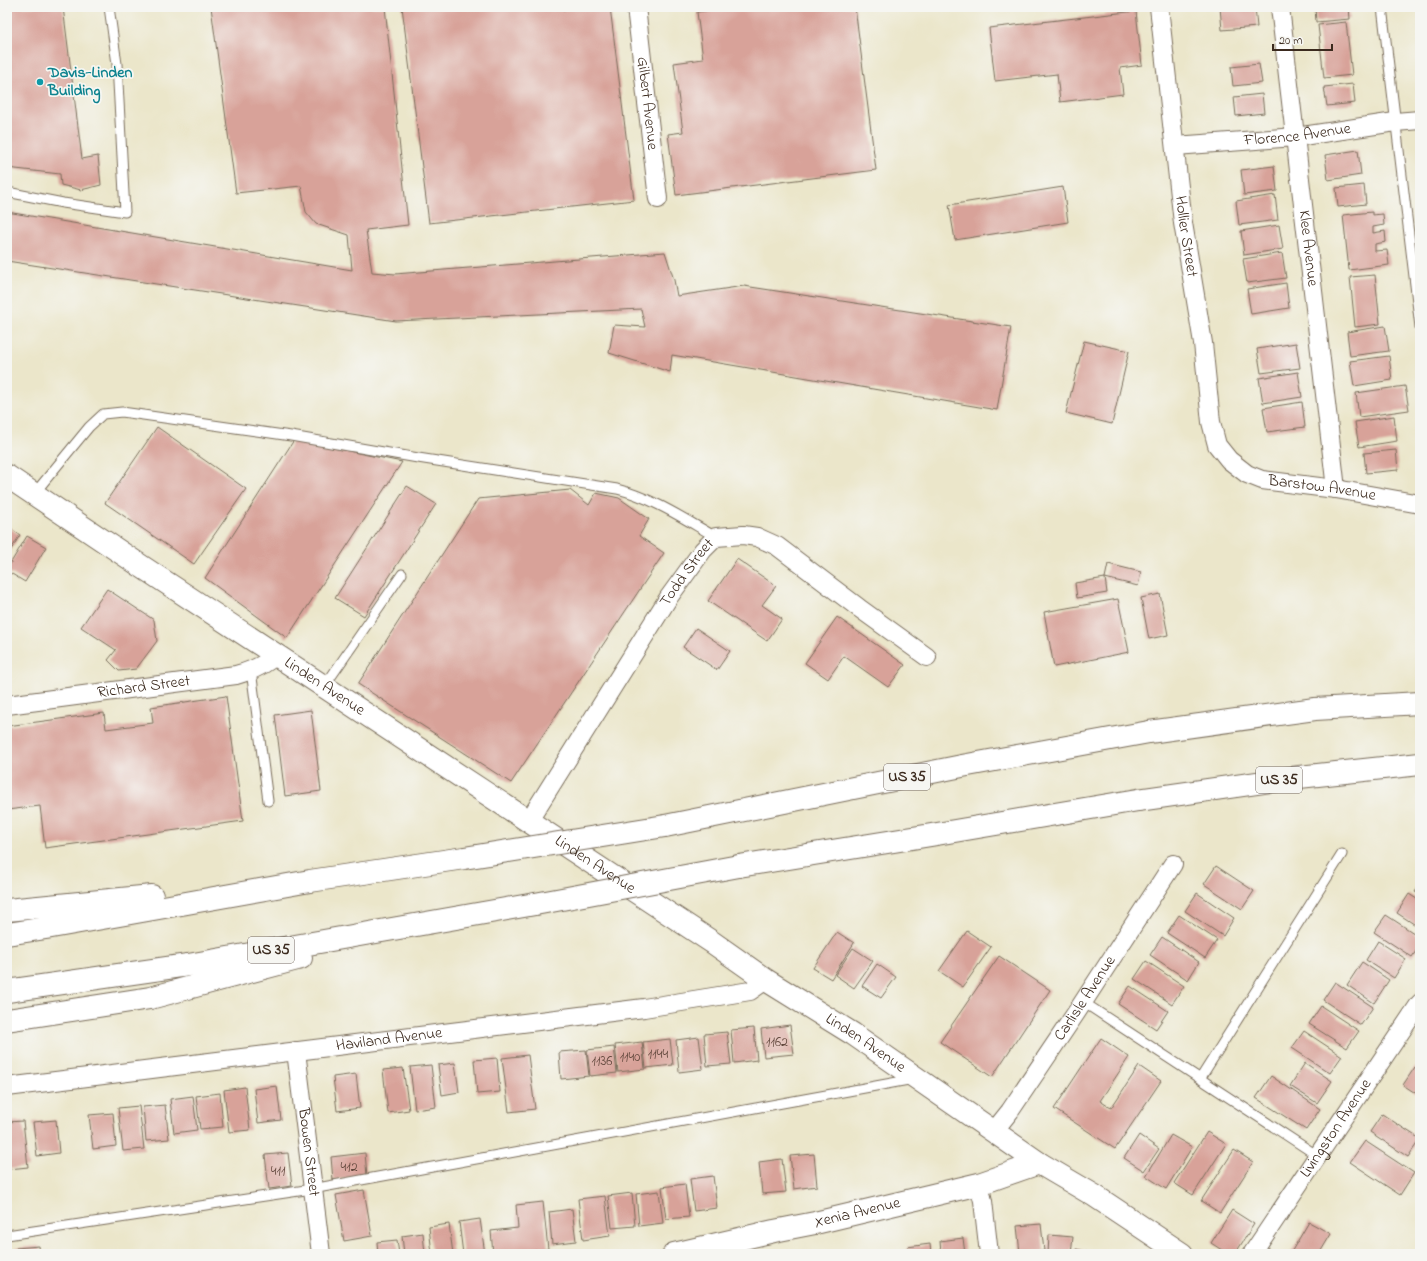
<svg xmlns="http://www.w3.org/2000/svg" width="1427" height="1261" font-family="'Indie Flower',sans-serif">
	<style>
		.building { fill: #d8a299 }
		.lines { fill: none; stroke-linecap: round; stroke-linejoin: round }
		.service-casing { stroke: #796c5a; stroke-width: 11 }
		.minor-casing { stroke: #796c5a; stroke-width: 20 }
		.tertiary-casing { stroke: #796c5a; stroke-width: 24 }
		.secondary-casing { stroke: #796c5a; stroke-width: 24 }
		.motorway-casing { stroke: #796c5a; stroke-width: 24 }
		.service { stroke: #fff; stroke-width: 9 }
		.minor { stroke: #fff; stroke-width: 18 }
		.tertiary { stroke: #fff; stroke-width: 22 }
		.secondary { stroke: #fff; stroke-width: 22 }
		.motorway { stroke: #fff; stroke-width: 22 }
		.motorway-bridge-casing { stroke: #796c5a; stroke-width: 24; stroke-linecap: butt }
		.motorway-bridge { stroke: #fff; stroke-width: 22 }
		.culture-dot { fill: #0f9aa8; stroke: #f6f6f2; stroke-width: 1.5 }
		.labels { text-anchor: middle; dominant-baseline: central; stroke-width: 3.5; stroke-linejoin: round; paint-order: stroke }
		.number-label { font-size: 14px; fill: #62483d }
		.shield { fill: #f6f6f2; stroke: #73675e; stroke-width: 1 }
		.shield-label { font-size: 15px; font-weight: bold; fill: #3b2a1e }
		.culture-label { font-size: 16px; font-weight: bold; fill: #0d838f; stroke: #f6f6f2; text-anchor: start }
		.street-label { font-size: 16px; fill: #3b2a1e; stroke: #f6f6f2 }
	</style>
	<rect width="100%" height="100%" fill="#f6f6f2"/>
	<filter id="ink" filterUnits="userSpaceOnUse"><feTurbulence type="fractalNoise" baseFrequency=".025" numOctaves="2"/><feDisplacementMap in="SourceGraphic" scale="8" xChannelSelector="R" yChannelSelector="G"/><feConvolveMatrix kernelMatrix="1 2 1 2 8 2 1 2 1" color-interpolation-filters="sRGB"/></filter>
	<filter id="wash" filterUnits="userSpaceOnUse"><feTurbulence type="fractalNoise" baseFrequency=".012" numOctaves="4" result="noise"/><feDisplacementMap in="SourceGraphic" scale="16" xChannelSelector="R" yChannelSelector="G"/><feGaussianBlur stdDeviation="0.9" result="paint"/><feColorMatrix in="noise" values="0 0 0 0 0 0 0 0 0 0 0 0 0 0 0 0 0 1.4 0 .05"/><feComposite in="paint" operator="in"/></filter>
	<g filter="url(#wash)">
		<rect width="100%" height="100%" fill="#ebe6ca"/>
		<g id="blocks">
			<path class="building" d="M7 7H63L82 159 98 156 101 185 81 190 61 185 60 174 7 168Z
				M211 7H385L408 225 366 230 372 272 395 274 665 252 674 280 677 296 744 286 1011 327 997 410 672 355 670 372 609 353 614 325 645 327 641 309 396 321 7 261V212L352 270 349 235 316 224 306 212 301 186 236 193Z
				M402 7H563V10L582 7H610L634 200 429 223Z
				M734 7H855L876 170 676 195 668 134 683 132 674 63 703 59 697 12Z
				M1220 7H1255L1257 27 1222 30Z
				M1315 7H1349L1350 19 1316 22Z
				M1136 11 1142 65 1120 68 1123 94 1060 102 1057 74 995 81 989 28Z
				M1346 22 1352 75 1324 78 1318 25Z
				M1259 64 1262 83 1233 86 1231 67Z
				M1353 84 1355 103 1327 106 1324 87Z
				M1262 94 1264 113 1236 116 1234 97Z
				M1358 150 1361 175 1328 180 1325 155Z
				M1274 166 1277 191 1244 195 1241 170Z
				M1364 185 1366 204 1338 207 1336 188Z
				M1063 187 1068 222 955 240 949 205Z
				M1275 195 1278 220 1239 225 1236 201Z
				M1372 212V215L1383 214 1384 225 1373 227V233L1385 231 1386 242 1375 244V251L1387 250 1389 265 1349 270 1343 215Z
				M1279 225 1283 249 1244 255 1241 231Z
				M1282 253 1286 278 1247 283 1243 259Z
				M1375 275 1380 324 1355 327 1350 277Z
				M1286 283 1289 308 1251 314 1247 289Z
				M1385 326 1389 351 1350 356 1347 332Z
				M1084 341 1129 351 1112 424 1066 413Z
				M1296 343 1300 368 1261 373 1257 349Z
				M1389 356 1392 380 1354 386 1350 361Z
				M1298 372 1302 397 1263 403 1259 378Z
				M1405 386 1409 410 1359 417 1356 393Z
				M1302 402 1305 427 1267 432 1263 408Z
				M1394 416 1397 441 1359 447 1355 422Z
				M157 427 246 489 194 564 105 503Z
				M294 440 402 462 287 638 205 578Z
				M1396 450 1398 470 1366 473 1364 453Z
				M407 486 436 504 364 616 335 598Z
				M570 490 589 505 596 493 619 498 649 519 639 536 664 553 511 783 358 684 478 499Z
				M7 526 20 535 7 556Z
				M27 536 46 547 25 582 7 571V569Z
				M737 559 776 586 762 605 782 619 767 641 708 601Z
				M1108 564 1141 572 1138 586 1105 578Z
				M1105 578 1107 593 1077 598 1075 583Z
				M107 589 154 620 157 641 136 669 119 671 108 660 116 650 81 627Z
				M1160 594 1168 635 1149 639 1141 598Z
				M1118 599 1129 652 1054 667 1044 612Z
				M837 617 905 665 888 687 844 656 828 679 805 663Z
				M696 628 730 651 717 670 683 647Z
				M226 696 243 821 45 848 40 806 7 810V726L104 713 106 729 153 723 151 707Z
				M311 710 321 791 285 796 275 715Z
				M1216 866 1254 891 1242 909 1204 884Z
				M1420 884V895L1415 892Z
				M1197 893 1234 918 1223 936 1185 911Z
				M1409 894 1420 901V928L1397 913Z
				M1179 915 1217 940 1205 958 1167 933Z
				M1386 915 1420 937V945L1412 957 1374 932Z
				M967 931 991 947 963 987 939 971Z
				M837 932 854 943 831 979 813 968Z
				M1162 937 1199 962 1188 980 1150 955Z
				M1378 941 1406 959 1394 978 1366 960Z
				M853 948 873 961 854 988 835 975Z
				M999 956 1050 990 992 1077 940 1042Z
				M1146 961 1184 986 1172 1004 1134 979Z
				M1362 962 1389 980 1374 1003 1347 985Z
				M877 964 896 977 881 998 862 986Z
				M1335 982 1373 1007 1361 1025 1323 1000Z
				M1130 986 1168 1011 1156 1029 1118 1004Z
				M1321 1006 1359 1031 1347 1048 1309 1024Z
				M790 1025 794 1054 764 1057 761 1029Z
				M754 1028 757 1060 734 1063 731 1030Z
				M1304 1031 1342 1056 1330 1073 1292 1048Z
				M727 1032 731 1064 707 1066 704 1034Z
				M699 1037 703 1069 679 1072 676 1040Z
				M1101 1038 1129 1057 1100 1101 1111 1108 1139 1066 1161 1081 1115 1149 1054 1109Z
				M670 1039 673 1065 646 1068 643 1042Z
				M642 1042 645 1069 618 1072 615 1045Z
				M614 1047 617 1073 590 1076 587 1050Z
				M586 1050 589 1076 561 1079 559 1052Z
				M528 1055 535 1109 509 1112 502 1058Z
				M497 1058 500 1092 477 1094 474 1060Z
				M455 1063 459 1092 442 1095 438 1065Z
				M1305 1063 1332 1081 1317 1103 1290 1086Z
				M431 1065 436 1107 415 1110 410 1067Z
				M1415 1067 1420 1071V1096L1403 1085Z
				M403 1068 409 1110 388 1113 383 1070Z
				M356 1074 360 1108 337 1111 333 1077Z
				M1271 1076 1320 1109 1306 1130 1256 1098Z
				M277 1086 281 1120 258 1123 254 1089Z
				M245 1087 250 1130 229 1132 224 1090Z
				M220 1093 223 1127 200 1129 196 1096Z
				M193 1096 197 1130 174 1133 170 1099Z
				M165 1105 169 1139 146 1141 143 1107Z
				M139 1106 144 1149 123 1151 118 1108Z
				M113 1113 116 1146 93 1149 89 1115Z
				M1382 1114 1420 1139 1408 1157 1370 1132Z
				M56 1120 59 1153 37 1156 33 1122Z
				M23 1121 28 1167 9 1169 7 1148V1122Z
				M1207 1132 1226 1144 1193 1195 1174 1183Z
				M1139 1135 1159 1149 1144 1171 1124 1158Z
				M1171 1135 1192 1147 1166 1189 1146 1176Z
				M1365 1141 1414 1173 1400 1195 1350 1162Z
				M1234 1150 1253 1162 1220 1213 1201 1201Z
				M288 1153 292 1186 269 1189 265 1155Z
				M365 1153 367 1176 333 1180 331 1157Z
				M814 1154 817 1186 794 1189 790 1156Z
				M782 1159 786 1192 762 1194 759 1162Z
				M713 1176 717 1208 694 1211 690 1179Z
				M685 1184 689 1217 666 1219 662 1187Z
				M364 1190 372 1236 344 1241 336 1195Z
				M659 1191 663 1223 639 1226 636 1194Z
				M632 1193 635 1226 612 1228 608 1196Z
				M605 1196 610 1236 583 1240 578 1199Z
				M543 1202 548 1249 520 1252 521 1254H493L491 1231 518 1228 516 1205Z
				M572 1209 576 1241 552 1244 549 1212Z
				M1232 1210 1254 1224 1235 1254H1228L1211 1243Z
				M480 1219 485 1254H463L459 1222Z
				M1309 1222 1331 1234 1319 1254H1290Z
				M449 1224 453 1254H432L429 1227Z
				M1041 1224 1044 1251 1020 1253 1017 1226Z
				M423 1233 425 1254H404L402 1236Z
				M1049 1235 1073 1237 1071 1254H1048Z
				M963 1238 965 1254H941L940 1241Z
				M397 1240 399 1254H378L377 1242Z
				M930 1244 931 1254H908L907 1247Z
				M39 1246 40 1254H17L16 1248Z
				M1076 1249 1094 1253V1254H1075Z"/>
		</g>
	</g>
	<g filter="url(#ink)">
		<use href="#blocks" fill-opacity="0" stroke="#796c5a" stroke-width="1"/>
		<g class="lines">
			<g class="service-casing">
				<path id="service" d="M1382 7 1420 327
					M7 192 63 203 125 212 117 64 109 7
					M34 494 89 427 103 414 122 412 291 436 418 458 617 489C653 498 684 519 716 537
					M251 670 268 801
					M324 687 402 574
					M1083 1002 1318 1156
					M1200 1079 1342 854
					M7 1235 312 1189 914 1079"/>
			</g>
			<g class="minor-casing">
				<g id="minor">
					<path id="s1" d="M636 7 658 199"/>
					<path id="s2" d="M1159 7 1183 223 1203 343 1211 422 1217 445 1229 460 1247 474 1262 480 1336 489 1420 504"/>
					<path id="s3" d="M1280 7 1336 489"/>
					<path id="s4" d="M1175 146 1296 137 1395 122 1420 120"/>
					<path id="s5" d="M7 705 236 675C251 671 264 666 276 655"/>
					<path id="s6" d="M528 822 669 597 703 550 716 537 743 535 757 537 777 546 859 608 927 657"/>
					<path id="s7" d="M296 1051 321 1254"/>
					<path id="s8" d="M7 1087 644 1008 750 991 766 980"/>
					<path id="s9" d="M994 1131 1010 1111 1076 1013 1173 864"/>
					<path d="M979 1184 983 1201 989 1254"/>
					<path id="s10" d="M1252 1254 1420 1003"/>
				</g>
			</g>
			<g class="tertiary-casing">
				<g id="tertiary">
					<path id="s11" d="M674 1254 774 1231 815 1223 979 1184 1039 1163"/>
				</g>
			</g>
			<g class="secondary-casing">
				<g id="secondary">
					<path id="s12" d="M7 476 141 566 712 942 766 980 853 1034 1039 1163 1095 1196 1182 1254"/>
				</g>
			</g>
			<g class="motorway-casing">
				<path id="motorway" d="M665 826 962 766 1149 732 1315 709 1420 703
					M739 866 931 835 1138 800 1299 777 1420 764
					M7 910 152 896
					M7 934 46 928 310 881 464 858
					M7 991 188 965 535 904
					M7 1020 150 998 301 958"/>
			</g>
			<use href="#service" class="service"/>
			<use href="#minor" class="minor"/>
			<use href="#tertiary" class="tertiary"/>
			<use href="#secondary" class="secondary"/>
			<use href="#motorway" class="motorway"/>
			<g class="motorway-bridge-casing">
				<path id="motorway-bridge" d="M464 858 665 826
					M535 904 739 866"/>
			</g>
			<use href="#motorway-bridge" class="motorway-bridge"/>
		</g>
	</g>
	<circle class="culture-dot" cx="40" cy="82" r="4"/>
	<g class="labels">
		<g class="number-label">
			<text x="777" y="1042">1162</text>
			<text x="658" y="1054">1144</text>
			<text x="630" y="1057">1140</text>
			<text x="602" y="1061">1136</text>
			<text x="349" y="1167">412</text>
			<text x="278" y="1171">411</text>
		</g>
		<g class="shield">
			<rect x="884" y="764" width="46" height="26" rx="3"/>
			<rect x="1256" y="767" width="46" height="26" rx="3"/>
			<rect x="248" y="937" width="46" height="26" rx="3"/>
		</g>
		<g class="shield-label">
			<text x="907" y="777">US 35</text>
			<text x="1279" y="780">US 35</text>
			<text x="271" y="950">US 35</text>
		</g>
		<g class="culture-label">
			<text x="48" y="73">Davis-Linden<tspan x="48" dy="18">Building</tspan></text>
		</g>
		<g class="street-label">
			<text stroke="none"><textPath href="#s1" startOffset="97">Gilbert Avenue</textPath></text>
			<text stroke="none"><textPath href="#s4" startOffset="123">Florence Avenue</textPath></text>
			<text stroke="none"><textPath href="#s2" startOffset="231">Hollier Street</textPath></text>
			<text stroke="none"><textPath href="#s3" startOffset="243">Klee Avenue</textPath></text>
			<text stroke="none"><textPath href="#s2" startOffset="561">Barstow Avenue</textPath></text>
			<text stroke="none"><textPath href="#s6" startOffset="296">Todd Street</textPath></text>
			<text stroke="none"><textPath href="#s5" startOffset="138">Richard Street</textPath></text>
			<text stroke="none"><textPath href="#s12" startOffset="381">Linden Avenue</textPath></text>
			<text stroke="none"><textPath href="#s12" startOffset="705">Linden Avenue</textPath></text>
			<text stroke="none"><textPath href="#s9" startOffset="161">Carlisle Avenue</textPath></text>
			<text stroke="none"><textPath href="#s8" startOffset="385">Haviland Avenue</textPath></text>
			<text stroke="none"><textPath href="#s12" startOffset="1029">Linden Avenue</textPath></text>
			<text stroke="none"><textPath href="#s10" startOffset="151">Livingston Avenue</textPath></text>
			<text stroke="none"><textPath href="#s7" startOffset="102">Bowen Street</textPath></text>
			<text stroke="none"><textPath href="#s11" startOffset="188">Xenia Avenue</textPath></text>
		</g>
	</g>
	<rect width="1427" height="1261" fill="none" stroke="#f6f6f2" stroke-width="24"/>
	<path d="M1273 44v6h59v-6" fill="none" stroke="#3b2a1e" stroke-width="2"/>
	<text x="1279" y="44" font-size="12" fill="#3b2a1e" stroke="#f6f6f2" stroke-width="3" paint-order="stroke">20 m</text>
</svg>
